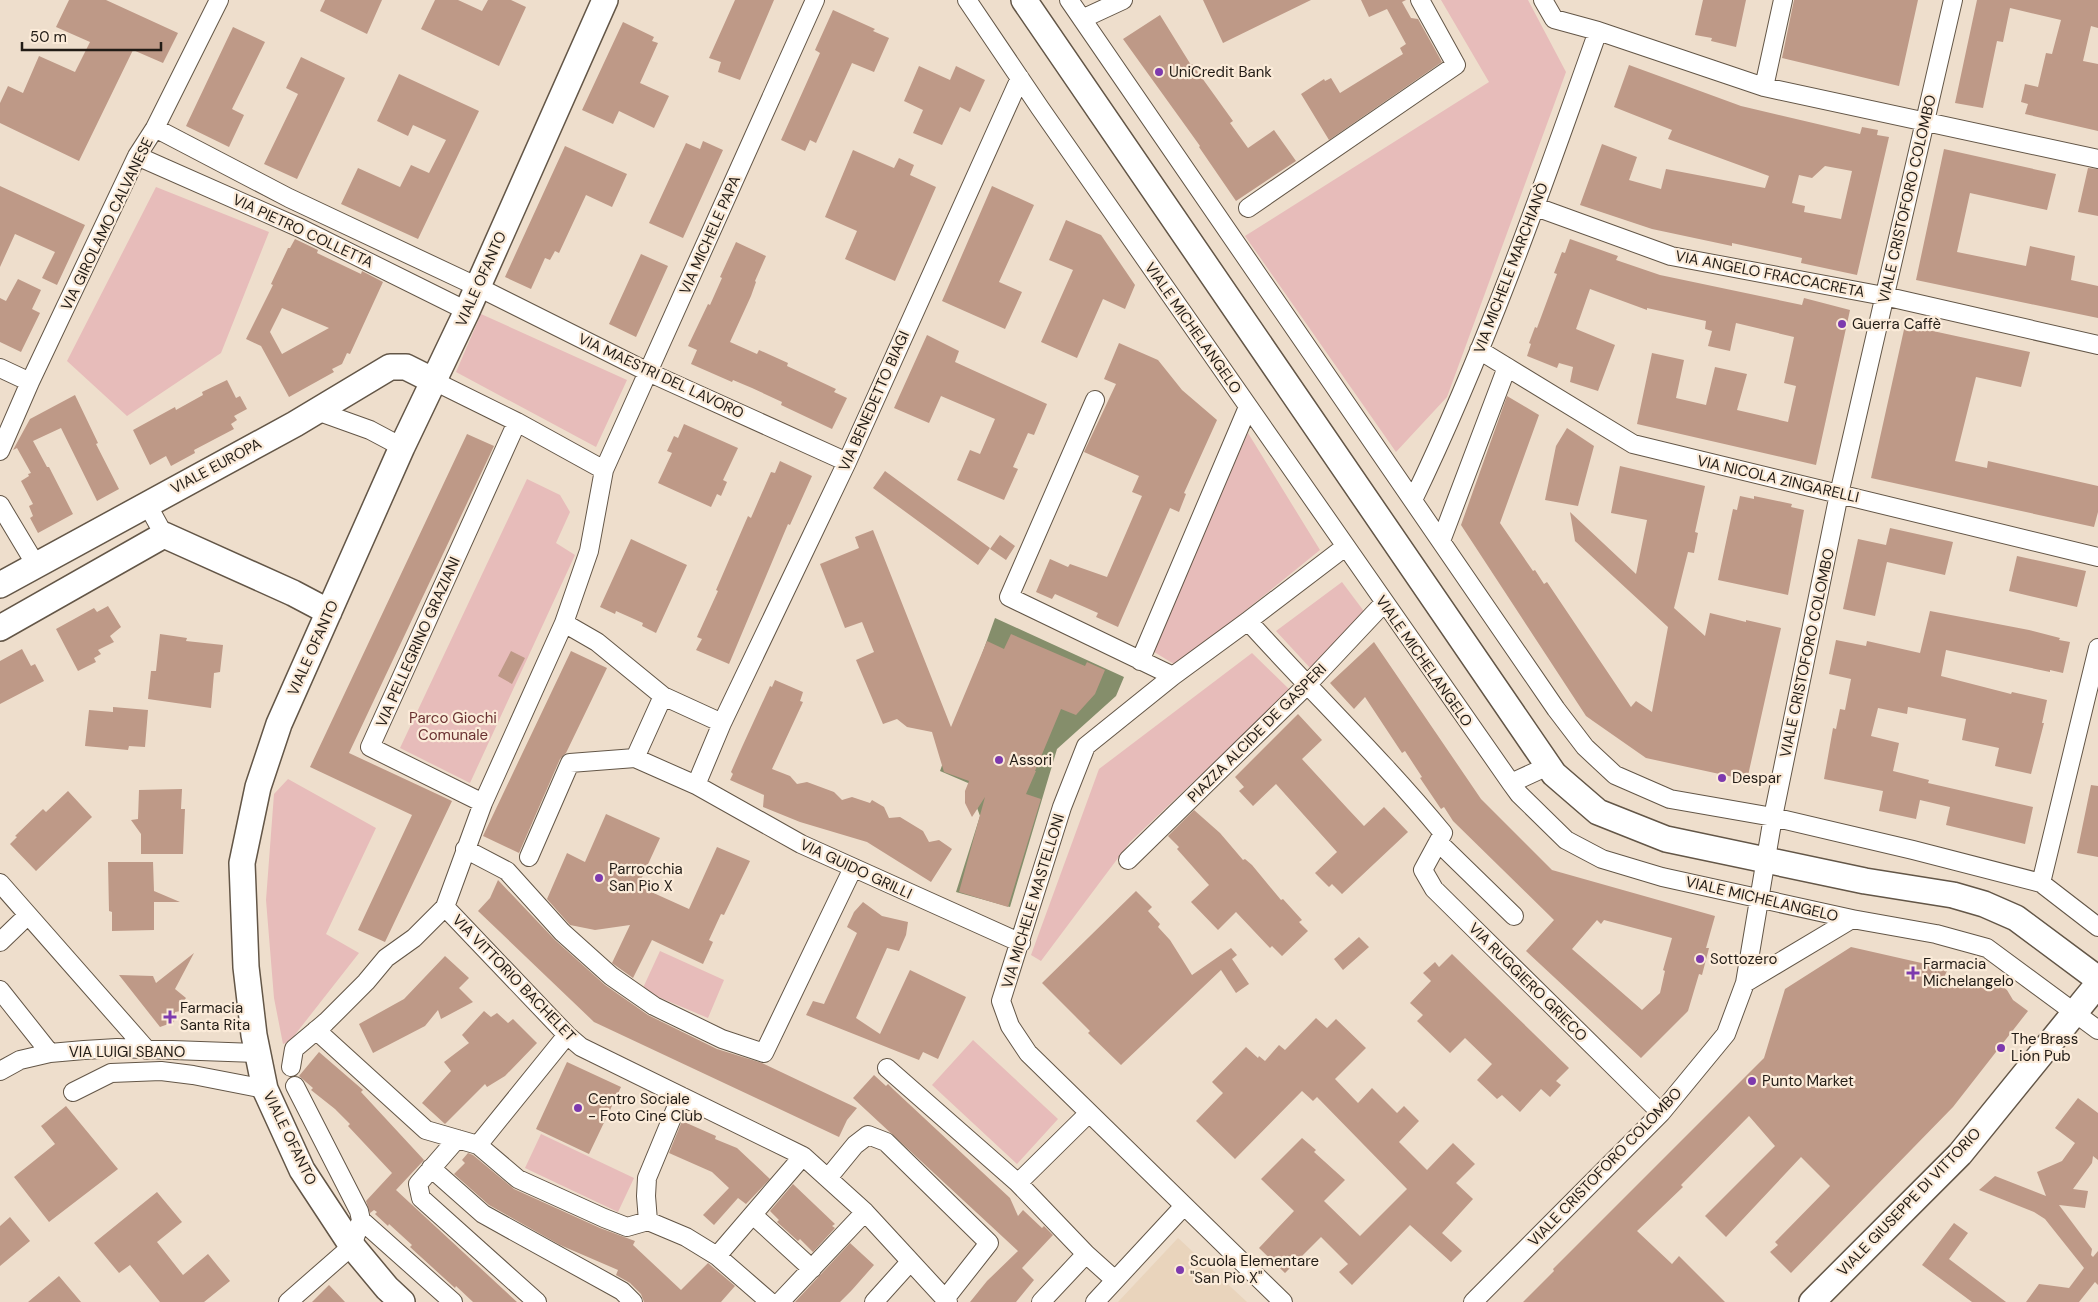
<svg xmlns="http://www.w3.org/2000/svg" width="2098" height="1302" font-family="'DM Sans',sans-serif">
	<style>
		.built { fill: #e9d4bc }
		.green { fill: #e7bcba }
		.water { fill: #858e6b }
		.building { fill: #be9987; fill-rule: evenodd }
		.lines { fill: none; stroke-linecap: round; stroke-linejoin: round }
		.street-casing { stroke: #635647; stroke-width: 20 }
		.secondary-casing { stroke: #635647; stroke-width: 28 }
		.street { stroke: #fff; stroke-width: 18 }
		.secondary { stroke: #fff; stroke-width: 25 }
		.poi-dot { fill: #7d3aae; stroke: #fbebd9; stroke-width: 2 }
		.labels { text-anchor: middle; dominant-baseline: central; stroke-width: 4.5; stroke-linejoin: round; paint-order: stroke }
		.poi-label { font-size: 15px; fill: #221c16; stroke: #fbebd9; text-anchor: start }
		.street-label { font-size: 15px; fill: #221c16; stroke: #fbebd9 }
		.park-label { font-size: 15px; fill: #6b3232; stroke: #fbebd9 }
	</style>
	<rect width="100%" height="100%" fill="#eedecc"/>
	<path class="built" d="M1178 1238 1247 1302H1118Z"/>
	<path class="green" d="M1441 0H1528L1566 72 1447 397 1396 452 1245 236 1489 82Z
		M156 187 269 232 221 353 127 416 67 361Z
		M481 314 627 380 596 447 456 372Z
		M1248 433 1320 550 1177 666 1151 650Z
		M527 479 560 495 570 512 556 543 575 555 470 783 400 748Z
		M1342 582 1366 614 1312 670 1276 631Z
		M1252 653 1290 690 1130 842 1041 961 1031 955 1099 769Z
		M288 779 376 828 326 934 359 953 290 1041 283 1044 274 998 266 900 274 794Z
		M660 951 724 980 708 1018 642 990Z
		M973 1040 1058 1119 1017 1164 932 1085Z
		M541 1134 634 1178 618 1212 525 1168Z"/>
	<path class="water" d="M995 618 1124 677 1116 696 1057 749 1010 907 956 892 980 816 968 783 940 771Z"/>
	<path class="building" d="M69 0H106L178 33 163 63 133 50 79 161 0 123V103L8 86 23 93 39 56 75 72 90 42 56 27Z
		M325 0H382L367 34 320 11Z
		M435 0H458L482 11 488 0H511L526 7 499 66 421 29Z
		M735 0H774L740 80 718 72 721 62 709 58Z
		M1203 0H1311L1223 43Z
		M1361 0H1406L1402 2 1411 18 1418 19 1442 62 1329 140 1301 94 1324 79 1325 81 1331 78 1340 93 1403 54 1400 48 1406 44 1387 9 1369 17Z
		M1703 0H1746L1736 47 1711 41 1712 38 1695 35Z
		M1794 0H1918L1899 86 1782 58Z
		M1977 0H2098V28L2091 26 2083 61 2098 64V131L2025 114 2028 104 2021 102 2025 84 2038 87 2046 53 2052 54 2061 20 2010 8 2003 42 1997 41 1983 108 1955 103Z
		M833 10 875 29 873 31 889 38 874 72 852 63 816 143 810 140 805 151 781 140 820 53 815 50Z
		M1160 15 1191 65 1192 64 1233 121 1230 123 1248 148 1274 130 1296 161 1236 201 1199 147 1200 146 1123 39Z
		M623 22 654 37 652 41 658 43 640 83 669 96 654 128 619 111 613 124 582 110Z
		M233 27 265 42 232 109 244 115 229 147 186 126Z
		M301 57 345 78 297 179 264 164 298 94 286 88Z
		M1629 65 1741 106 1860 134 1862 127 1878 130 1877 135 1889 137 1857 275 1801 263 1802 258 1732 243V246L1652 229 1580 205 1602 144 1637 157 1629 180 1661 189 1666 169 1765 188 1769 176 1668 139 1672 130 1614 107ZM1825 166 1852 171 1841 219 1804 212 1805 206 1792 203 1799 175 1812 178Z
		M919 66 950 80 956 66 985 80 970 112 960 107 942 145 913 133 923 110 904 101Z
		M399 74 479 111 418 239 341 204 358 168 400 187 411 165 429 173 446 140 413 125 408 136 377 121Z
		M703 141 723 150 683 238 649 223 686 143 700 149Z
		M565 146 627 174 612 207 586 195 559 253 555 251 550 260 545 258 531 289 505 277Z
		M1944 149 2056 174 2047 210 1970 193 1957 252 2026 266 2030 246 2075 256 2071 280 2098 286V318L1916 280Z
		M853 150 894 168 899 158 914 165 910 175 936 187 895 281 845 259 857 231 825 217Z
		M2088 168 2098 169V216L2078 212Z
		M0 186 85 225 57 285 42 278 55 252 15 234 0 267Z
		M992 186 1034 205 999 282 1022 292 1005 329 942 301Z
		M1066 220 1101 235 1135 285 1125 309 1103 299 1077 358 1041 342 1073 270 1049 260Z
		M295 239 318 250 317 253 361 274 362 271 383 282 350 354 347 353 342 364 332 369 334 372 289 397 261 346 246 339 273 285 271 284 288 248H290ZM282 308 329 328 282 354 270 332Z
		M1570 239 1618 256 1616 260 1660 275 1802 305 1804 298 1850 310 1816 465 1637 424 1652 353 1684 360 1676 398 1706 405 1715 367 1747 374 1737 410 1788 422 1796 386 1784 383 1794 337 1736 323 1730 351 1708 346 1712 331 1705 329 1706 321 1647 308V310L1590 289 1576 329 1615 345 1598 391 1570 382 1573 367 1559 363 1557 368 1527 356 1531 344 1529 343 1535 327 1537 328 1557 274 1554 273 1562 252 1565 253Z
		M736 242 766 256 755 281 756 282 751 296 730 342 757 354 759 350 788 363 787 366 836 389 834 392 847 398 832 429 781 405 782 402 752 388 733 380 732 382 691 364 697 350 688 346 708 304 710 305 722 278 720 277Z
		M641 254 668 266 636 337 609 324Z
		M18 279 41 290 32 309 40 313 21 352 0 342V298L6 301Z
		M1905 325 2030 352 2021 387 1976 377 1955 461 1987 468 1988 461 2098 486V512L2094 527 1871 478Z
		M927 335 959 351 955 362 1047 404 1034 435 1028 433 1013 467 1018 469 1004 500 957 480 970 450 980 454 995 419 941 396 929 423 894 408Z
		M1119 343 1158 360 1182 390 1217 420 1184 493 1186 494 1179 512 1170 508 1118 627 1096 617 1098 613 1055 594 1052 599 1036 592 1050 559 1068 567 1070 564 1107 577 1142 496 1132 492 1139 476 1084 452 1116 384 1104 379Z
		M227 380 236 398 240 396 247 409 234 416 237 420 231 424 234 429 194 450 195 453 171 466 166 456 150 465 133 430 175 407 176 410 203 395 202 392Z
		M75 395 98 443 96 444 119 489 97 501 61 428 33 441 47 467H49L73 514 38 533 30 518 33 516 29 506 33 504 21 481 29 476 28 474 31 473 17 448 13 450 30 419Z
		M1507 396 1539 415 1500 523 1533 571 1535 570 1544 584 1547 582 1631 707 1636 701 1652 712 1668 627 1575 541 1570 512 1636 574 1647 520 1611 513 1620 466 1705 486 1695 532 1698 533 1694 553 1688 552 1674 608 1705 636 1710 613 1746 622V620L1781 628 1747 780 1646 758 1593 721 1586 716 1461 525Z
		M684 424 738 448 723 480 727 482 721 496 717 494 711 507 658 483 672 453 667 451 674 436 678 438Z
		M1567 428 1594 446 1578 506 1545 500 1556 446Z
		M467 434 494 446 349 753 452 801 385 942 358 930 412 815 310 767Z
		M780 461 812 476 790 525 788 524 729 664 696 650 702 639 697 637 718 591 716 590 748 516 751 518 771 472 775 473Z
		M885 471 990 548 978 565 873 488Z
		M1740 496 1754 499V496L1792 504 1791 507 1804 510 1788 595 1718 580 1733 509 1737 510Z
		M1890 528 1953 542 1945 575 1887 562 1875 616 1843 609 1858 539 1886 545Z
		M873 530 951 727 987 641 1004 649 1011 634 1085 666 1087 662 1105 670 1095 694 1076 715 1061 709 1035 771H1036L1026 794 1041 799 1008 907 959 892 985 797 972 817 965 803V791L969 781 944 772 932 732 907 727 897 719 883 724 856 660 874 652 862 622 845 628 820 564 859 548 855 537Z
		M1000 535 1015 546 1006 560 990 549Z
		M631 539 687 565 656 633 642 626 643 623 616 611 615 614 600 607Z
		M2017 556 2086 571 2077 607 2009 591Z
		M108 606 121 627 110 636 114 642 98 650 101 654 94 658 96 662 78 671 56 629 94 608 97 612Z
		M1930 611 2029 630 2060 638 2059 640 2070 642 2063 673 2050 670V672L1946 650 1941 676 2011 694 2012 692 2047 700 2042 723H2044L2031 774 1995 766 1999 748 1962 740 1966 719 1908 707 1907 714 1878 708 1871 736 1899 743 1893 771 1929 780 1928 783 2033 807 2025 844 1946 825 1950 807 1920 800 1916 819 1879 811 1883 791 1824 779 1833 728 1836 729 1840 709 1845 710 1851 679 1829 674 1836 640 1866 646 1867 641 1920 653Z
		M160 634 187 638 186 641 223 645 220 672 214 673 211 708 148 699 151 671H156Z
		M1374 642 1481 799 1552 870 1715 916 1706 948H1709L1702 975 1699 974 1688 1011 1641 1058 1526 951 1554 920 1453 821 1444 807 1441 809 1420 778 1422 777 1405 751 1402 753 1365 697 1354 709 1330 683ZM1597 920 1601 924 1604 920 1672 938 1663 970 1665 971 1660 993 1642 1010 1572 949Z
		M22 649 31 666 35 664 44 681 0 704V661Z
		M511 651 525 658 512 684 498 676Z
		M571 651 607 668 566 753 560 759 519 853 483 836Z
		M775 680 803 692 800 701 803 702 772 769 790 776 797 784 807 782 834 792 842 800 852 797 870 803 872 800 884 807 889 818 900 817 923 831 929 842 939 840 952 849 931 882 867 842 800 822 763 807 764 795 730 780 733 774 731 772 742 747 770 686 772 687Z
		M113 707 148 710 145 747 129 746 128 750 85 746 89 710 113 712Z
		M1298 714 1322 740 1302 759 1348 809 1364 826 1384 807 1408 832 1342 894 1332 884 1329 887 1315 873 1337 852 1276 784 1253 806 1239 791 1244 787 1235 777Z
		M2091 785 2098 786V857L2077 853Z
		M182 789 181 809H185L183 854H141V834L131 820 138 819 139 790Z
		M68 791 92 817 36 871 10 844 17 837 15 836 43 809 46 812Z
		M1194 810 1220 833 1243 860 1245 859 1252 865 1281 900 1283 899 1302 920 1299 922 1308 931 1282 956 1272 946 1270 948 1236 912 1218 930 1191 902 1209 885 1177 849 1179 847 1168 836Z
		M606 814 660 838 638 886 689 909 717 847 750 861 724 915 721 914 709 940 713 942 703 964 652 940 633 978 612 963 630 925 595 930 570 925 547 899 567 853 585 862Z
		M108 862H153L154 891 180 902H154V930L112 931V912L109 911Z
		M498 880 555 940 605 985 648 1015 717 1049 762 1063 857 1108 847 1120 839 1137 594 1022 478 911 490 898Z
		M1136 891 1152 907 1148 911 1160 924 1158 927 1170 940 1192 975 1231 948 1237 955 1232 959 1249 984 1236 993 1221 970 1121 1065 1088 1033 1090 1031 1042 983Z
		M863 902 882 916 908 922 906 935 899 951 887 948 856 1018 880 1034 910 970 966 997 938 1059 923 1052 919 1060 806 1015 813 1001 824 1004 857 933 847 927 854 912Z
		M1359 937 1369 947 1343 970 1334 959Z
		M1851 947 1948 969 1943 979 1970 988 1984 977 1994 980 2007 990 2013 1000 2028 1011 1953 1107 1791 1273 1770 1252 1778 1245 1775 1242 1830 1186 1801 1157 1726 1237 1705 1216 1775 1146 1749 1116 1681 1185 1683 1187 1637 1231 1672 1264 1679 1256 1725 1302H1523L1554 1271 1553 1269 1764 1058 1785 989Z
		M194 953 175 989 186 998 183 1002 187 1010 175 1012 174 1022 160 1027 119 975 153 976 156 983Z
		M1452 954 1569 1068 1556 1081 1561 1085 1550 1097 1541 1089 1520 1112 1502 1095 1497 1099 1477 1080 1492 1064 1465 1038 1450 1053 1417 1021 1423 1015 1410 1003 1431 981 1423 973 1435 962 1439 967Z
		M445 956 469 978 459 988 473 1002 441 1019 438 1010 425 1026 373 1053 359 1024 404 999Z
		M484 1011 491 1017 497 1013 508 1023 513 1019 537 1043 505 1076 487 1087 485 1084 445 1124 422 1103 451 1071 444 1062 469 1043 462 1035Z
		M1316 1018 1327 1028 1336 1019 1366 1048 1335 1079 1358 1103 1372 1088 1397 1113 1404 1106 1419 1121 1399 1142 1427 1170 1453 1143 1475 1164 1456 1183 1473 1199 1442 1233 1462 1251 1451 1262 1410 1225 1352 1285 1339 1272 1348 1264 1321 1237 1285 1273 1259 1248 1294 1211 1261 1179 1302 1138 1316 1150 1314 1152 1345 1180 1324 1201 1360 1236 1407 1189 1317 1097 1313 1101 1302 1091 1235 1159 1196 1121 1223 1093 1212 1082 1246 1047 1258 1058 1259 1056 1265 1061 1279 1045 1285 1050Z
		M319 1052 363 1090 361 1092 424 1160 396 1190 517 1302H473L456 1286 455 1288 410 1247 412 1245 389 1224 388 1226 375 1214 377 1212 374 1210 370 1213 366 1201 392 1173 348 1126 350 1124 335 1109 311 1090 313 1088 299 1076Z
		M567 1062 621 1087 589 1154 536 1129Z
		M874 1075 886 1086 888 1084 894 1090 1010 1198 1018 1216 1023 1210 1042 1228 1044 1226 1053 1235 1022 1268 1034 1280 1016 1302H970L987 1281 1018 1251 853 1098Z
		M2078 1098 2098 1113V1160L2093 1156 2092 1163 2073 1189 2088 1191 2085 1208 2059 1205 2092 1249 2091 1255 2093 1257 2098 1251V1285L2095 1282 2079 1302H2026L2039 1284 2069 1288 2084 1268 2045 1219 2034 1212 1979 1190 1995 1176 2046 1196 2037 1172 2062 1161 2075 1143 2055 1128Z
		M66 1106 118 1169 49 1222 14 1177 55 1144 41 1126Z
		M682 1121 716 1136 715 1139 737 1148 770 1179 746 1204 738 1198 714 1225 703 1215 729 1188 712 1172 669 1153Z
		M468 1153 473 1155 514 1189 600 1228 635 1241 633 1245 681 1290 708 1263 735 1286 721 1302H644L641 1294 630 1283 616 1275 618 1270 560 1245 489 1205 454 1174 465 1163 462 1160Z
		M793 1184 835 1224 832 1226 835 1228 813 1252 800 1239 798 1241 777 1222 779 1220 770 1211Z
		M157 1192 182 1222 157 1242 183 1275 208 1254 230 1281 204 1302H160L130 1265 119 1273 94 1243Z
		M10 1217 30 1241 0 1266V1226Z
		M1954 1223 1968 1233 1949 1259 2006 1302H1972L1922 1265Z
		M850 1243 874 1265 852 1290 840 1302H795Z
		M59 1276 81 1302H28Z
		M329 1285 345 1302H312Z"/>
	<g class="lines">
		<g class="street-casing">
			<path id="street" d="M967 0 1040 108 1511 783 1519 794 1566 840 1602 859 1662 877 1852 919 1936 934 1987 948 2098 1030
				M1069 0 1556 709 1585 747 1615 775 1670 799 1773 817 1913 850 2041 883 2098 927
				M1543 0 1554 19 1598 31 1764 87 2098 159
				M1082 19 1123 0
				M1764 87 1783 0
				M155 128 289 198 478 287 648 372 847 462
				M137 156 300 228 467 311
				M1536 207 1671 256 1884 296 2098 345
				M1248 208 1456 65 1420 0
				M1479 350 1633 444 2098 557
				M0 368 30 382
				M434 381 517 422 604 470
				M1095 400 1009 597 1173 676
				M317 411 370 430 402 447
				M0 451 30 382 137 156 155 128 219 0
				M1413 500C1486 349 1542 189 1598 31
				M147 504 164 535
				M0 505 36 565
				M1441 541 1507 367
				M1248 621C1312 692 1382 759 1443 833L1423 870 1434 889 1661 1113
				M564 623 597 642 663 696
				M1140 661 1248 407
				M722 723 663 696 635 758 696 785 722 723 847 462 1020 78
				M1511 783 1548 766
				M696 785 801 844 1021 943
				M483 803 370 747 517 422
				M1438 842 1514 916
				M465 849 507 871 562 932 611 976 654 1006 722 1039 764 1053 853 868
				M529 857 570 763 635 758
				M1128 860 1306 686 1384 603
				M0 883 147 1050
				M2041 883 2098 648
				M445 907 567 1035 581 1047 803 1156 865 1212 948 1302
				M0 942 28 915
				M1745 983 1852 919
				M0 990 50 1053
				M316 1030 426 1130 478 1145 518 1179 604 1218 627 1227 648 1221 686 1237 717 1256 770 1302
				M291 1067 294 1049 326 1022 366 982 386 958 414 938 445 907 483 803 564 623 589 551 604 470 815 0
				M887 1068 1018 1183 1089 1113
				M0 1071 20 1060 50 1053 84 1050 117 1048 258 1053
				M73 1092 111 1073 161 1071 193 1075 265 1089
				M457 1139 418 1184 421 1198 537 1302
				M478 1145 567 1035
				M431 1168 483 1214 622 1291 633 1302
				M828 1178 855 1145 868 1135 886 1142 989 1243 945 1299
				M1018 1183 1086 1254
				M753 1215 812 1269
				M361 1220 453 1302
				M648 1221 646 1196 647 1178 681 1096
				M717 1256 803 1156
				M288 1302 352 1246 361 1220 359 1211 295 1086
				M780 1302 865 1212
				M874 1302 910 1262
				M1041 1302 1086 1254 1115 1280
				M1095 1302 1183 1207
				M1283 1302 1028 1053 1010 1026 1001 1001 1062 807 1086 746 1173 676 1248 621 1345 547
				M1473 1302 1661 1113 1726 1034 1745 983 1773 817 1839 494 1953 0"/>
		</g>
		<g class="secondary-casing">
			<path id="secondary" d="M1024 0 1554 774 1598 812 1666 839 1865 881 1953 895 1984 904 2016 918 2098 979
				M0 585 295 424 390 367H406L434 381
				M0 628 164 535 293 593 329 612
				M402 1302 387 1288 352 1246 302 1170 265 1089 254 1035 246 967 242 863 258 787 279 724 402 447 467 311 605 0
				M1812 1302 1960 1154 2098 984"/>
		</g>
		<use href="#street" class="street"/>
		<use href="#secondary" class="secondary"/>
	</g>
	<g class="poi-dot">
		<circle cx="1159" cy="72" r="5"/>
		<circle cx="1842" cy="324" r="5"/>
		<circle cx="999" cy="760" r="5"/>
		<circle cx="1722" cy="778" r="5"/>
		<circle cx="599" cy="878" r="5"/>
		<circle cx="1700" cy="959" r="5"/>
		<path d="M1910.5 965.5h5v5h5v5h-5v5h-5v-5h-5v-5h5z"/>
		<path d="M167.5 1009.5h5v5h5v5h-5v5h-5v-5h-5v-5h5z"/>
		<circle cx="2001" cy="1048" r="5"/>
		<circle cx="1752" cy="1081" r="5"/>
		<circle cx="578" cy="1108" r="5"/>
		<circle cx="1180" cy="1270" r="5"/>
	</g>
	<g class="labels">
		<g class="poi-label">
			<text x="1169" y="72">UniCredit Bank</text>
			<text x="1852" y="324">Guerra Caffè</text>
			<text x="1009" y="760">Assori</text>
			<text x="1732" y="778">Despar</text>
			<text x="609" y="869">Parrocchia<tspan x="609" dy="17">San Pio X</tspan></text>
			<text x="1710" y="959">Sottozero</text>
			<text x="1923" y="964">Farmacia<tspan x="1923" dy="17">Michelangelo</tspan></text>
			<text x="180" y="1008">Farmacia<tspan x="180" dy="17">Santa Rita</tspan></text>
			<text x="2011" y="1039">The Brass<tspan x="2011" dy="17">Lion Pub</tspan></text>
			<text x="1762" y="1081">Punto Market</text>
			<text x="588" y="1099">Centro Sociale<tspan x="588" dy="17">- Foto Cine Club</tspan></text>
			<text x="1190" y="1261">Scuola Elementare<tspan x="1190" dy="17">"San Pio X"</tspan></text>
		</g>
		<g class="street-label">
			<text transform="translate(1907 199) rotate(-77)">VIALE CRISTOFORO COLOMBO</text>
			<text transform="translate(107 224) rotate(-64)">VIA GIROLAMO CALVANESE</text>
			<text transform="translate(303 231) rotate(25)">VIA PIETRO COLLETTA</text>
			<text transform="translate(710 235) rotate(-66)">VIA MICHELE PAPA</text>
			<text transform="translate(1511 268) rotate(-69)">VIA MICHELE MARCHIANÒ</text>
			<text transform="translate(1770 274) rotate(11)">VIA ANGELO FRACCACRETA</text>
			<text transform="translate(481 279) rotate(-66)">VIALE OFANTO</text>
			<text transform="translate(1193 328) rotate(55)">VIALE MICHELANGELO</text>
			<text transform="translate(661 376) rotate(25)">VIA MAESTRI DEL LAVORO</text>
			<text transform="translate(874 401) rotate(-66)">VIA BENEDETTO BIAGI</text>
			<text transform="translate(216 466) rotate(-28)">VIALE EUROPA</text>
			<text transform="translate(1778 479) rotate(13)">VIA NICOLA ZINGARELLI</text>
			<text transform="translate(418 642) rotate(-66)">VIA PELLEGRINO GRAZIANI</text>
			<text transform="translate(313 648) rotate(-66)">VIALE OFANTO</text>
			<text transform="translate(1807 653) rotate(-78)">VIALE CRISTOFORO COLOMBO</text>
			<text transform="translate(1424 661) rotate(55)">VIALE MICHELANGELO</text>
			<text transform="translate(1257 733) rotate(-45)">PIAZZA ALCIDE DE GASPERI</text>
			<text transform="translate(856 869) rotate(25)">VIA GUIDO GRILLI</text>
			<text transform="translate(1762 899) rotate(13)">VIALE MICHELANGELO</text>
			<text transform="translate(1033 901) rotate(-73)">VIA MICHELE MASTELLONI</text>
			<text transform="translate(514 978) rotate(46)">VIA VITTORIO BACHELET</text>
			<text transform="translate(1528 982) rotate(45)">VIA RUGGIERO GRIECO</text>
			<text x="127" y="1052">VIA LUIGI SBANO</text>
			<text transform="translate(290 1138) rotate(64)">VIALE OFANTO</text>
			<text transform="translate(1605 1167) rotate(-46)">VIALE CRISTOFORO COLOMBO</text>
			<text transform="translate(1909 1202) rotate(-46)">VIALE GIUSEPPE DI VITTORIO</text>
		</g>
		<g class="park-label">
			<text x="453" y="718">Parco Giochi<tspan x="453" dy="17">Comunale</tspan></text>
		</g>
	</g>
	<path d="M22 42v8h139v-8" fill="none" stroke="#221c16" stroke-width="2.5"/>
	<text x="30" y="42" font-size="15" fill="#221c16" stroke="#fbebd9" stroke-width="4" paint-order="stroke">50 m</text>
</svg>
